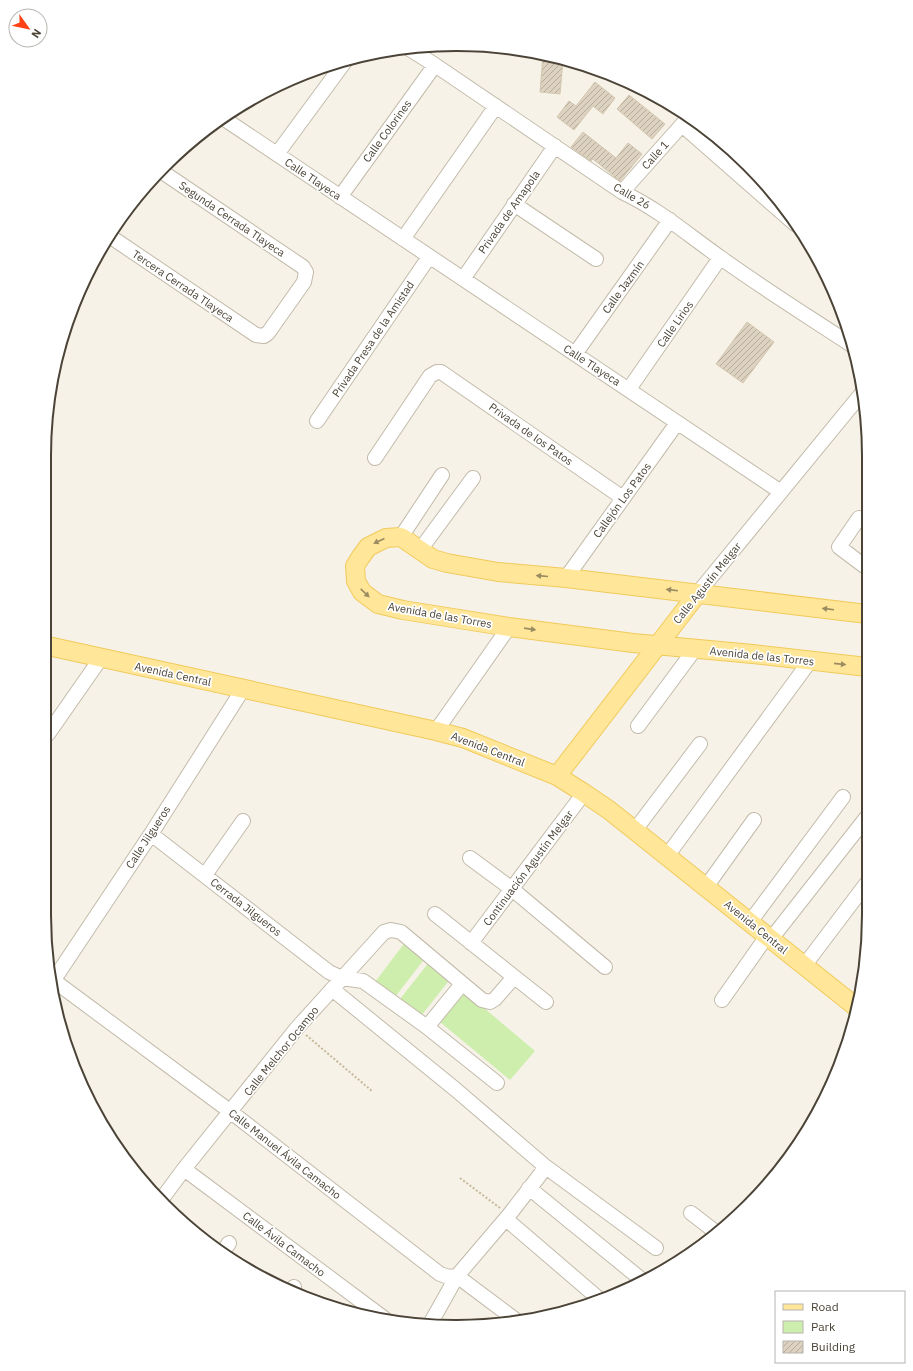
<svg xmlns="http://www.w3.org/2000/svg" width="913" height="1371" font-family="'IBM Plex Sans',sans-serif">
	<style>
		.green { fill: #ceeead }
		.building { fill: url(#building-hatch); stroke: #d5c7af }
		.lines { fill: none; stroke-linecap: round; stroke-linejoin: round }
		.minor-casing { stroke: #c3bbaa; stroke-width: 16 }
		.major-casing { stroke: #f1ca5b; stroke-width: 20 }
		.path { stroke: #c6b899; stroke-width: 2; stroke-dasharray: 2 2; stroke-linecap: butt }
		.minor { stroke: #fff; stroke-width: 14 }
		.major { stroke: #ffe698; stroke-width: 18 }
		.oneway { fill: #9b8c62 }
		.labels { text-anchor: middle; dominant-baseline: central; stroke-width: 3.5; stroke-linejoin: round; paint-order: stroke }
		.street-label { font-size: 11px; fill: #4a4336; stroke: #fff }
		.rim { fill: none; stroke: #4a4336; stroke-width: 2 }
	</style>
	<defs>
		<pattern id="building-hatch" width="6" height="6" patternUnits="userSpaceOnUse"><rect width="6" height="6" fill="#dcd2bf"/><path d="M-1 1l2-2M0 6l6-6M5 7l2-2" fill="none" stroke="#b4ac9c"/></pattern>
	</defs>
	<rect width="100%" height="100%" fill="#f6f2e8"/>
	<path class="green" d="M406 941 426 957 395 997 375 982Z
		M430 961 451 978 421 1016 400 999Z
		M465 992 535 1051 510 1080 440 1022Z"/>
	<path class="building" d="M543 55 563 60 560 94 540 92Z
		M595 82 615 98 603 114 593 106 574 130 557 117 569 101 576 106Z
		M629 95 665 124 652 139 617 109Z
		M583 132 616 158 628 143 642 154 620 181 593 159 591 161 571 147Z
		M747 322 774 342 743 383 716 364Z"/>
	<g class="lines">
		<g class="minor-casing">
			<path id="minor" d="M408 48 435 65 622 192C660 210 687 234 721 258 764 289 809 317 853 346
				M223 118 781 492
				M682 125 795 224
				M277 154 346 60
				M622 192 688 118
				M340 197 435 65
				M514 204 596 259
				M111 237 256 335 264 336 268 333 304 282 306 272 303 267 161 171
				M403 239 496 106
				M463 279 555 146
				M575 354 670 220
				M629 389 720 258
				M317 421 429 257
				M375 458 430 376 437 372H441L623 498
				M859 518 839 547 867 568
				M401 537 442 475
				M420 550 473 478
				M566 578 677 423
				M698 593 862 393
				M638 726 695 649
				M436 731 509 627
				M48 734 101 658
				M635 830 700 744
				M151 834 329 972 342 978 363 981 427 1027 497 1083
				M667 856 810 661
				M470 858 512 889 605 967
				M205 875 243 821
				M706 887 754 820
				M435 914 546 1002
				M750 922 843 797
				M771 939 866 818
				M471 943 584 793
				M804 966 866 884
				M53 980 231 1112 440 1274 449 1277 457 1276 517 1321
				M51 984 151 834 243 689
				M332 989 455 1089 546 1167 656 1248
				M722 1000 767 936
				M427 1027 462 984
				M184 1169 385 1319
				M529 1188 642 1280
				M161 1200 184 1169 297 1028 384 932 391 930 401 932 482 1000 490 1002 495 999 514 977
				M691 1213 717 1233
				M506 1219 598 1298
				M223 1252 229 1243
				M291 1291 294 1287
				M429 1326 457 1276 509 1215 546 1167"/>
		</g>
		<g class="major-casing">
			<path id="major" d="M48 646 436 731 463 738 557 776 584 793 609 810 856 1007
				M867 667 753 654 633 643 509 627 403 610 378 604 362 592 356 581 355 566 360 558 368 547 386 538 401 537 433 559 447 563 498 572 566 578 867 614
				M557 776 698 593"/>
		</g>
		<path class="path" d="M306 1035 372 1091
			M460 1178 500 1208"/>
		<use href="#minor" class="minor"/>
		<use href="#major" class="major"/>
	</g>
	<defs><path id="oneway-solid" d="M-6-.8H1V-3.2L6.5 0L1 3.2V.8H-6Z"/></defs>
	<g class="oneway">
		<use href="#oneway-solid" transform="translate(379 541) rotate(155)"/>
		<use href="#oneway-solid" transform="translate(542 576) rotate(-175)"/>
		<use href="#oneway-solid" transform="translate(672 590) rotate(-173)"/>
		<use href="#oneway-solid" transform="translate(365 593) rotate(44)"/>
		<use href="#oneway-solid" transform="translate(828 609) rotate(-173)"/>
		<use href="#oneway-solid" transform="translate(530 629) rotate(8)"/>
		<use href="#oneway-solid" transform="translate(840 664) rotate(6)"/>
	</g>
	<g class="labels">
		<g class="street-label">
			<text transform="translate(387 131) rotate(-54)">Calle Colorines</text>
			<text transform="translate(655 155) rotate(-48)">Calle 1</text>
			<text transform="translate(313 179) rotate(34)">Calle Tlayeca</text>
			<text transform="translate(632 196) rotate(30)">Calle 26</text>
			<text transform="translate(509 212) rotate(-55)">Privada de Amapola</text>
			<text transform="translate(232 219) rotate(34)">Segunda Cerrada Tlayeca</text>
			<text transform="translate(183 286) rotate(34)">Tercera Cerrada Tlayeca</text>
			<text transform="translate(623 287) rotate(-54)">Calle Jazmín</text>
			<text transform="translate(675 324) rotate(-55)">Calle Lirios</text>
			<text transform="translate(373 339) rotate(-56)">Privada Presa de la Amistad</text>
			<text transform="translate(592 365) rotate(33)">Calle Tlayeca</text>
			<text transform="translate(531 434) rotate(35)">Privada de los Patos</text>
			<text transform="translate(622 500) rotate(-54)">Callejón Los Patos</text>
			<text transform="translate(707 583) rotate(-51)">Calle Agustín Melgar</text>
			<text transform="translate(440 615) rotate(10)">Avenida de las Torres</text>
			<text transform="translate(762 656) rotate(6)">Avenida de las Torres</text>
			<text transform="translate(173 674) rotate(12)">Avenida Central</text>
			<text transform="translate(488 749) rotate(21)">Avenida Central</text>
			<text transform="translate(148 837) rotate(-57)">Calle Jilgueros</text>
			<text transform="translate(528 868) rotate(-53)">Continuación Agustín Melgar</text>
			<text transform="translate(246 907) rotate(38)">Cerrada Jilgueros</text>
			<text transform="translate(756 927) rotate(39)">Avenida Central</text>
			<text transform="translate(281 1051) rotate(-51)">Calle Melchor Ocampo</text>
			<text transform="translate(285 1154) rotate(38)">Calle Manuel Ávila Camacho</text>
			<text transform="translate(284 1244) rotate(37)">Calle Ávila Camacho</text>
		</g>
	</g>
	<path d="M0 0H913V1371H0ZM456 51H457A405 405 0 0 1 862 456V915A405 405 0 0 1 457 1320H456A405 405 0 0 1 51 915V456A405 405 0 0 1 456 51Z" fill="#fff" fill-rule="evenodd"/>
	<path class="rim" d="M456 51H457A405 405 0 0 1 862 456V915A405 405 0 0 1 457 1320H456A405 405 0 0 1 51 915V456A405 405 0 0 1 456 51Z"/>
	<rect x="775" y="1291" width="130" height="72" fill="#ffffff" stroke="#b7b4af"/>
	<rect x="783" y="1304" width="20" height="6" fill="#ffe698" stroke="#b7b4af"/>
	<text x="811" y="1311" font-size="12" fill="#4a4336">Road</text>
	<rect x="783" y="1321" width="20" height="12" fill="#ceeead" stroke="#b7b4af"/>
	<text x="811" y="1331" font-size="12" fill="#4a4336">Park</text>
	<rect x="783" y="1341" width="20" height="12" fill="url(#building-hatch)" stroke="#b7b4af"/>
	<text x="811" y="1351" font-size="12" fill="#4a4336">Building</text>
	<g transform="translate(28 28) rotate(123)"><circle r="19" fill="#ffffff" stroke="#b7b4af"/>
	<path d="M0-3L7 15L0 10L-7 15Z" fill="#ff4216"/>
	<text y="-6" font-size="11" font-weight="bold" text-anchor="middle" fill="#4a4336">N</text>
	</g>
</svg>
